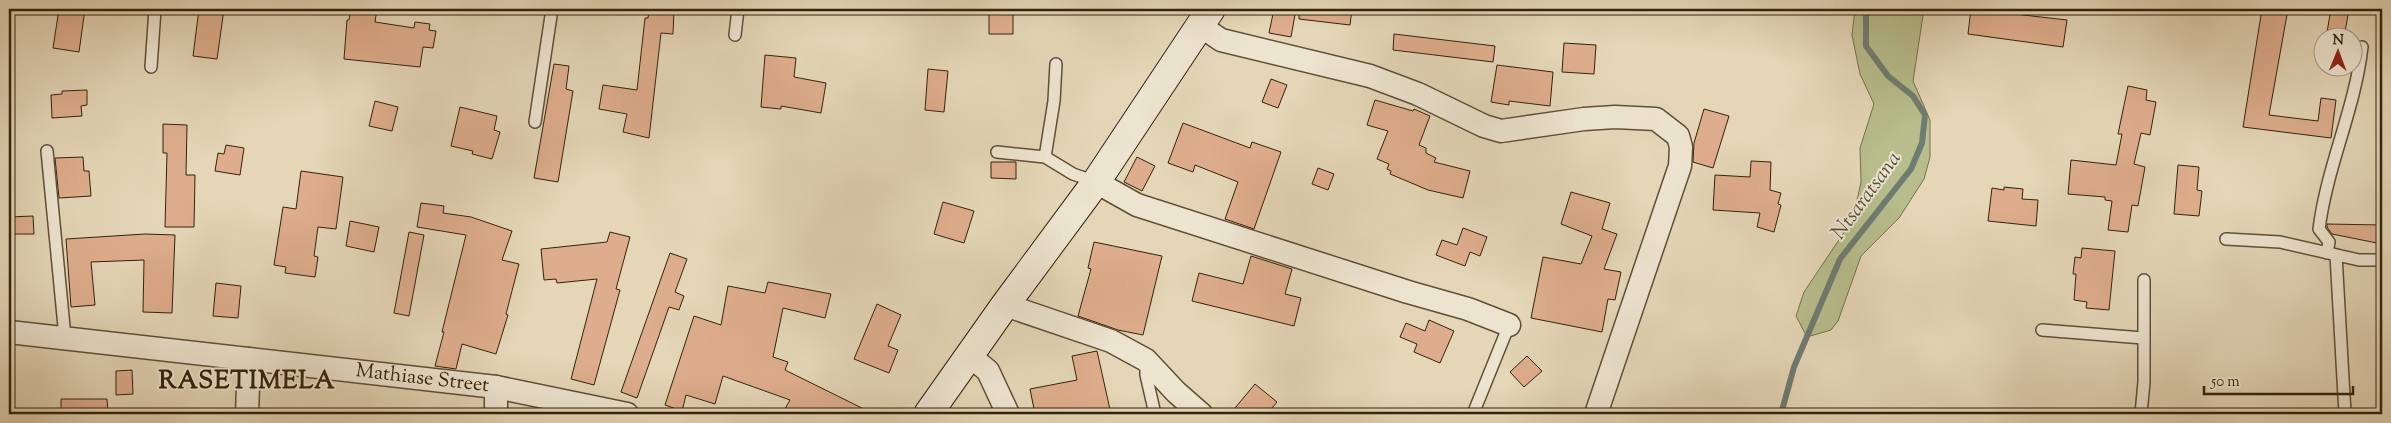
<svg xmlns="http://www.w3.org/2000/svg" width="2391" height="423" font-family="'Sorts Mill Goudy',serif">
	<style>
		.green { fill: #b7bd8c; stroke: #76704c }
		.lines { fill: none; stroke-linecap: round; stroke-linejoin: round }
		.stream { stroke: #6f7c71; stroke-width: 6 }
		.building { fill: #dead8d; stroke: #34220c }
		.lane-casing { stroke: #604f37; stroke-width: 14 }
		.street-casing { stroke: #604f37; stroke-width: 25 }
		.secondary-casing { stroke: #34220c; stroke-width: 30 }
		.lane { stroke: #ede4d0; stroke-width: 11 }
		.street { stroke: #ede4d0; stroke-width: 22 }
		.secondary { stroke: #ede4d0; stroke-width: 28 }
		.labels { text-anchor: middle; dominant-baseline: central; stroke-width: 4; stroke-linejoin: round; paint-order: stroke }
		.street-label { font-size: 20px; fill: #34220c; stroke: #ede4d0 }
		.water-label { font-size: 21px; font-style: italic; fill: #524f3e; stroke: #ede4d0 }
		.district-label { font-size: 25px; font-weight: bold; letter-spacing: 1px; fill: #34220c; stroke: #ede4d0 }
	</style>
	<rect width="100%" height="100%" fill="#e4d6b7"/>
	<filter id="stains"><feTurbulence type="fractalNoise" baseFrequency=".004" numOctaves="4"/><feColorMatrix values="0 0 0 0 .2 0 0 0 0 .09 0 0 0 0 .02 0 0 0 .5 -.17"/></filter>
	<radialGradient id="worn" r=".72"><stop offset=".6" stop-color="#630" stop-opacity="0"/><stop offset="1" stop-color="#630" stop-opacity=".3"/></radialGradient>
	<path class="green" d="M1855 9H1924L1913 81 1930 120V157L1924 179 1899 218 1861 256 1838 321 1831 330 1807 337 1796 316 1804 292 1853 219 1861 182 1860 148 1874 104 1860 74 1852 35Z"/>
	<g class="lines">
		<path class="stream" d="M1781 414 1794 367 1840 259 1911 169 1922 143 1925 115 1913 96 1888 76 1866 46V9"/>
	</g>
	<path class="building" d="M59 9H85L79 52 53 48Z
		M199 9H224L217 59 193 56Z
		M351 9H377L375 22 414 28 415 22 430 24 429 30 436 31 433 48 423 47 420 67 344 59 347 20H349Z
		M649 9H674L673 34 661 33 649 138 623 132 627 114 599 109 603 85 637 90 645 18H648Z
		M989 9H1013V34H989Z
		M1274 9H1296L1291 37 1269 33Z
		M1299 9H1352L1350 25 1299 19Z
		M1971 9 2067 20 2063 47 1968 34Z
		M2262 9H2288L2269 115 2318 121 2321 98 2336 100 2331 138 2243 127Z
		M2331 9H2349L2344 38H2326Z
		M1394 34 1495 46 1493 62 1393 50Z
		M1564 43 1596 45 1594 74 1562 72Z
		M765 55 796 58 794 77 826 83 821 113 781 106V109L761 107Z
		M554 64 569 66 566 89 573 91 558 182 534 178Z
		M1497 65 1553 72 1550 106 1509 101V105L1491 102Z
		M928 69 948 71 944 112 925 110Z
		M1271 79 1287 85 1278 108 1262 102Z
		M2128 86 2147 90 2146 100 2156 102 2150 135 2141 133 2134 164 2145 167 2138 206 2132 205 2128 232 2108 230 2112 201 2105 200V197L2068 194 2071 160 2116 165 2122 134H2118Z
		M87 90V105L81 106 82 116 52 118 51 95 62 94V91Z
		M1375 100 1413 111 1414 109 1430 116 1419 145 1426 148V153L1436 158 1434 162 1470 171 1463 198 1428 190 1390 174 1391 171 1387 169 1389 164 1377 159 1388 131 1367 125Z
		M375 101 398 107 392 131 369 126Z
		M460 107 497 116 494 130 500 132 492 159 472 154 473 151 451 146Z
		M1704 109 1729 116 1713 168 1693 162 1694 143Z
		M1183 123 1250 148 1252 142 1281 152 1254 229 1225 219 1238 182 1195 165 1193 172 1168 163Z
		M163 124 187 125 186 175H195L194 227H165L167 153H163Z
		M226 145 244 148 240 175 215 171 218 153 224 154Z
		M83 157 84 171H89L91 196 59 198 55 158Z
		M1137 157 1155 166 1142 191 1124 182Z
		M1751 161 1771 162 1770 190 1781 193 1778 204 1781 205 1774 232 1757 227 1760 213 1713 210 1715 175 1750 177Z
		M991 162H1016V179L991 178Z
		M2178 165 2199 167 2197 190 2202 191 2199 216 2174 214Z
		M1318 168 1334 174 1328 190 1312 184Z
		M301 171 343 177 336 229 318 227 314 256 318 257 315 277 285 273 286 267 274 265 283 207 296 209Z
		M2004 187 2023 189 2022 199 2038 200 2036 226 1988 221 1992 188 2004 190Z
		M1571 192 1610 203 1602 229 1617 234 1604 269 1621 272 1615 300 1608 299 1602 332 1531 318 1543 257 1581 264 1592 236 1561 224Z
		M943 202 974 211 964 243 934 234Z
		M421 203 444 206 443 213 471 217 512 231 502 260 519 264 506 314 508 315 496 354 462 344 456 369 435 366 444 332H442L466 235 417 227Z
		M33 216 34 234H9V217Z
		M350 221 379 227 374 252 346 246Z
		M2327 224 2382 225V244L2332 234 2327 227Z
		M1463 228 1487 237 1480 256 1470 252 1465 266 1436 255 1442 240 1457 245Z
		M409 232 424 235 409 316 394 313Z
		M610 232 630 237 616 289 620 290 594 385 571 379 597 279 557 283 556 279 544 280 541 249 607 242Z
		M145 234 175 235 172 313 143 312 144 260 91 262 95 305 71 307 66 239Z
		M1094 242 1162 256 1143 335 1118 330 1078 316 1091 269 1088 268Z
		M2082 248 2115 251 2109 310 2086 308 2087 302 2074 300 2076 274H2073L2075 257 2081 258Z
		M670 253 687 259 675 292 684 296 679 310 669 307 637 398 621 392Z
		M1251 256 1292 269 1285 294 1301 298 1294 326 1192 301 1199 273 1243 284Z
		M768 282 831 294 825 318 783 308 773 357 788 362 785 370 874 414H782L790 400 723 376 715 404 686 395 682 411 665 405 694 316 721 325 728 286 765 293Z
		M216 283 241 286 238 318 213 316Z
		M877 304 901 315 888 346 898 350 889 373 854 359Z
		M1429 320 1454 331 1440 363 1414 352 1417 344 1400 337 1406 323 1425 331Z
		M1097 351 1111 414H1035L1030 389 1077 380 1072 356Z
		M1527 356 1542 371 1524 387 1510 372Z
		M132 370 133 394 116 395V371Z
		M1255 384 1277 402 1267 414H1230Z
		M61 399H107L108 414H61Z"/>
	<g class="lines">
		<g class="lane-casing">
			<path id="lane" d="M735 35 738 9
				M151 67 155 9
				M535 122 552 9
				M47 151 65 337
				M997 152 1045 157 1073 174 1096 182
				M1045 157 1054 101 1056 64
				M2226 239 2280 242 2359 260H2382
				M2327 253 2329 242 2319 229C2327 166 2355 109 2362 47
				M2336 255 2345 414
				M2042 330 2143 338
				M1146 362V375L1155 414
				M1473 414 1509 325
				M2141 414 2144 382V280"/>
		</g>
		<g class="street-casing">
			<g id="street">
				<path d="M1199 25 1221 40 1370 76 1418 94 1484 126 1501 131 1584 119 1615 117 1656 119 1678 136 1681 147 1680 166 1596 414"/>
				<path d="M1096 182 1137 205 1408 292 1468 309 1509 325"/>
				<path d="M1005 305 1111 341 1146 360 1176 392 1201 414"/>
				<path id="s1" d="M9 332 496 387 627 414"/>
				<path d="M970 356 988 371 1008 414"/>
				<path d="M496 387V414"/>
				<path d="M247 414 249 359"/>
			</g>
		</g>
		<g class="secondary-casing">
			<path id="secondary" d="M928 414 1005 305 1096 182 1211 9"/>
		</g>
		<use href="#lane" class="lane"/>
		<use href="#street" class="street"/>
		<use href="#secondary" class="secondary"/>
	</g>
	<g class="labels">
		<g class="street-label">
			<text stroke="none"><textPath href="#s1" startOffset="416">Mathiase Street</textPath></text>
		</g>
		<g class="water-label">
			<text transform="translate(1867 196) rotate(-54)">Ntsaratsana</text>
		</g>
		<g class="district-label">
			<text x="247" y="382">RASETIMELA</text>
		</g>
	</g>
	<rect width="2391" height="423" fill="none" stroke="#e4d6b7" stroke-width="30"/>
	<rect x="10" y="10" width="2371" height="403" fill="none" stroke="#34220c" stroke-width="2.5"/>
	<rect x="15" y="15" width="2361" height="393" fill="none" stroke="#34220c"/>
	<g transform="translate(2338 52) rotate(1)"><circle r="24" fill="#ede4d0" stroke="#a39682"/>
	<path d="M0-4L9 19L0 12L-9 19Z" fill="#8f2418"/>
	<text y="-8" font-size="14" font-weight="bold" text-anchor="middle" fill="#34220c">N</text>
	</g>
	<path d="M2204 386v8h149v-8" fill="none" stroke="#34220c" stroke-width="2.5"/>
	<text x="2211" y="386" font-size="15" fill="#34220c" stroke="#ede4d0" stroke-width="4" paint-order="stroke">50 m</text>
	<rect width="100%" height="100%" filter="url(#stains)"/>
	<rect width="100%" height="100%" fill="url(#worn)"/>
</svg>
